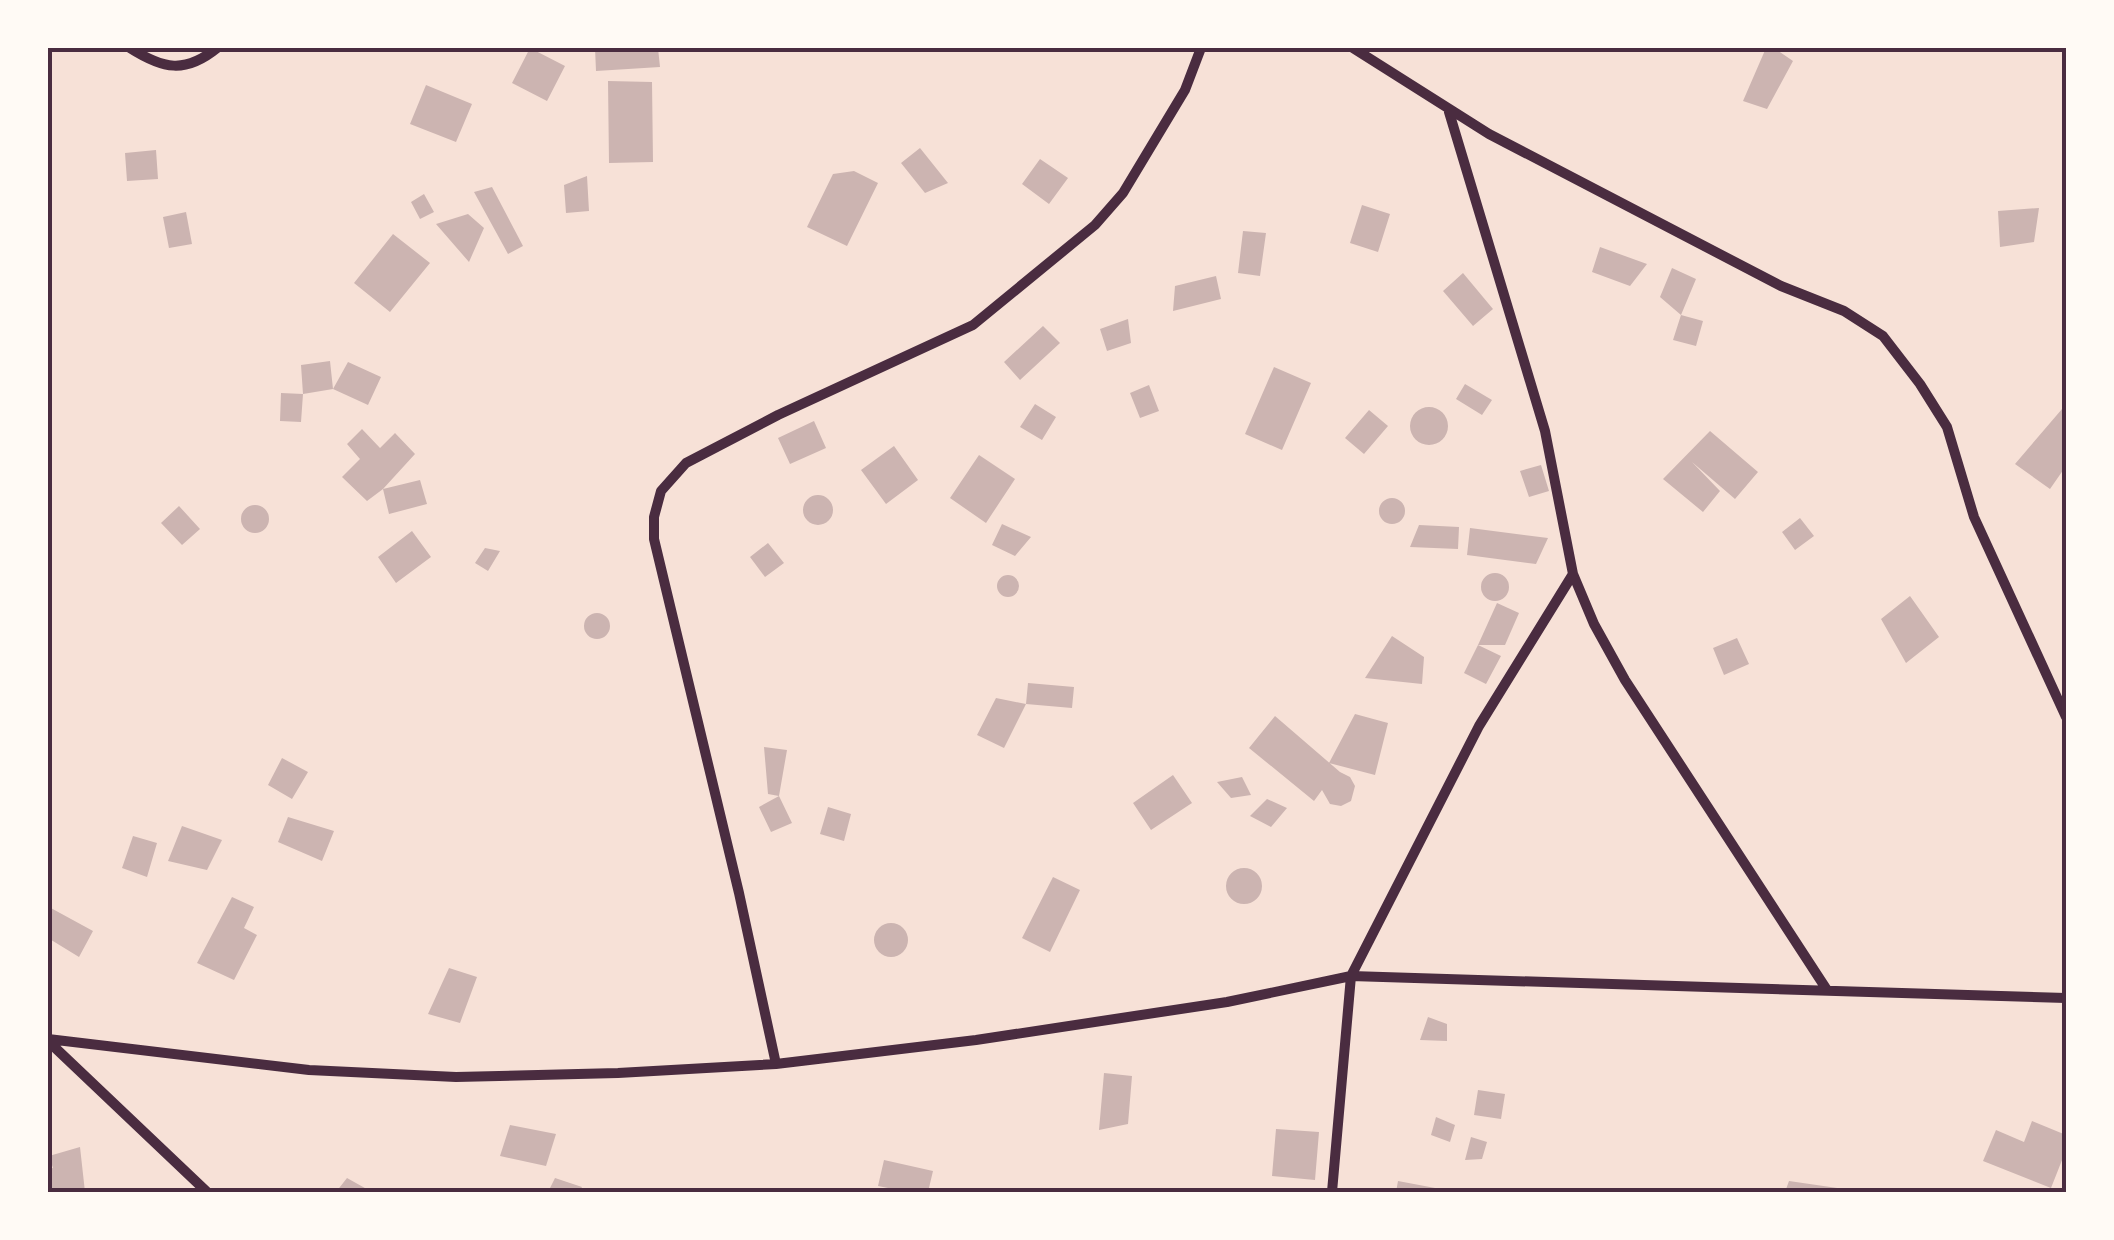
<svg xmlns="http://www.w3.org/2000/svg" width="2114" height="1240" font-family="Helvetica,sans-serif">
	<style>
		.building { fill: #ccb4b1 }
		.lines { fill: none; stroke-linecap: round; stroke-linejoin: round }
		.minor { stroke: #4a2c40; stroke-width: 10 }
		.neatline { fill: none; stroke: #4a2c40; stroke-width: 4 }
	</style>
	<rect width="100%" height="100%" fill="#f7e1d7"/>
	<path class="building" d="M530 48 565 66 547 101 512 83Z
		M595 48H658L660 67 596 71Z
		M1766 48H1774L1793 61 1767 109 1743 101Z
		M608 81 652 82 653 162 609 163Z
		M426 85 472 104 456 142 410 124Z
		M920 148 948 183 925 193 901 163Z
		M156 150 158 179 127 181 125 153Z
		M1040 159 1068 178 1049 204 1022 184Z
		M854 171 878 183 847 246 807 227 833 174Z
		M587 176 589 211 566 213 564 185Z
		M492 187 523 246 508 254 474 192Z
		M424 194 434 212 420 219 411 202Z
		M1362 205 1390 214 1378 252 1350 243Z
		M2039 208 2034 242 2000 247 1998 211Z
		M186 212 192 244 169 248 163 217Z
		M468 214 484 228 469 262 436 224Z
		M1243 231 1266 233 1260 276 1238 273Z
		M393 234 430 263 390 312 354 283Z
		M1600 247 1647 264 1630 286 1592 272Z
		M1672 268 1696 279 1681 315 1660 297Z
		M1463 273 1493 309 1473 326 1443 291Z
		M1216 276 1221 299 1173 311 1175 286Z
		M1681 315 1703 321 1696 346 1673 340Z
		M1128 319 1131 343 1107 351 1100 329Z
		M1043 326 1060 343 1020 380 1004 362Z
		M330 361 333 389 303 394 301 365Z
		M348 362 381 377 368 405 333 389Z
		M1274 367 1311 383 1282 450 1245 434Z
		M1465 384 1492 400 1482 415 1456 399Z
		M1149 385 1159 411 1140 418 1130 393Z
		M281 393 303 394 301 422 280 421Z
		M1035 404 1056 417 1042 440 1020 427Z
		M1410 426a19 19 0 1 1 38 0a19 19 0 1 1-38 0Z
		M2062 409 2066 411V466L2050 489 2015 464Z
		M1369 410 1388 426 1364 454 1345 438Z
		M814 421 826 448 790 464 778 438Z
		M362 429 380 448 395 433 415 454 383 489 367 501 342 477 360 459 347 444Z
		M1710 431 1758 472 1735 499 1692 462 1720 491 1703 512 1663 479Z
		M894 446 918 480 886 504 861 470Z
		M979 455 1015 479 986 523 950 498Z
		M1541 465 1549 491 1529 497 1520 471Z
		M420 480 427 504 389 514 383 489Z
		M803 510a15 15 0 1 1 30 0a15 15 0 1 1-30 0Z
		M1379 511a13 13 0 1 1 26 0a13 13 0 1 1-26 0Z
		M241 519a14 14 0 1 1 28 0a14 14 0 1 1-28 0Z
		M179 506 200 529 182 545 161 523Z
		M1800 518 1814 536 1795 550 1782 532Z
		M1002 524 1031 537 1015 556 992 545Z
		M1419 525 1459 527 1458 549 1410 547Z
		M1470 528 1548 538 1536 564 1467 555Z
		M412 531 431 557 396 583 378 557Z
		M768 543 784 563 765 577 750 557Z
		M485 548 500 551 488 571 475 563Z
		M1481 587a14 14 0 1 1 28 0a14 14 0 1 1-28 0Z
		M997 586a11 11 0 1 1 22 0a11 11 0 1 1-22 0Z
		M1910 596 1939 637 1906 663 1881 619Z
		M1497 603 1519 613 1505 645H1478Z
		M584 626a13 13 0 1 1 26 0a13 13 0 1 1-26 0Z
		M1392 636 1424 657 1422 684 1365 678Z
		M1737 638 1749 664 1724 675 1713 648Z
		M1478 645 1501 656 1486 684 1464 673Z
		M1028 683 1074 687 1072 708 1026 704Z
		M996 698 1026 704 1004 748 977 735Z
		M1355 714 1388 723 1375 775 1329 763Z
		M1275 716 1340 772 1350 777 1355 786 1351 801 1341 806 1330 804 1322 790 1314 801 1249 748Z
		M764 747 787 750 779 796 768 794Z
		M282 758 308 772 292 799 268 785Z
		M1173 775 1192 803 1151 830 1133 803Z
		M1242 777 1251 795 1231 798 1217 782Z
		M779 796 792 823 771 832 759 807Z
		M1267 799 1287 808 1271 827 1250 816Z
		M828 807 851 814 844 841 820 834Z
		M288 817 334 831 322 861 278 842Z
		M182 826 222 840 207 870 168 861Z
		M133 836 157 843 147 877 122 868Z
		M1226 886a18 18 0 1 1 36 0a18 18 0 1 1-36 0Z
		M1053 877 1080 890 1050 952 1022 938Z
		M232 897 254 907 244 928 257 935 234 980 197 963Z
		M49 907 93 931 79 957 48 938Z
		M874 940a17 17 0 1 1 34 0a17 17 0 1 1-34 0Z
		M449 968 477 977 460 1023 428 1014Z
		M1428 1017 1447 1024V1041L1420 1040Z
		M1104 1073 1132 1076 1128 1124 1099 1130Z
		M1478 1090 1505 1094 1501 1119 1474 1115Z
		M1436 1117 1455 1125 1450 1142 1431 1135Z
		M2032 1121 2066 1135V1150L2051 1188 1983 1161 1996 1130 2024 1142Z
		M510 1125 556 1134 546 1166 500 1156Z
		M1276 1129 1319 1132 1315 1180 1272 1176Z
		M1471 1137 1487 1142 1482 1159 1465 1160Z
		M80 1147 85 1192H48V1169L53 1168 49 1156Z
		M884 1160 933 1171 928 1192H908L878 1186Z
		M347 1178 372 1192H336Z
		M555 1178 582 1187 579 1192H548Z
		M1398 1181 1451 1191V1192H1396Z
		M1789 1181 1851 1190V1192H1785Z"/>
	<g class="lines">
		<path class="minor" d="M130 48C163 69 185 74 217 48
			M1353 48 1489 134 1781 286 1844 311 1883 336 1920 384 1947 427 1974 517 2066 717
			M1449 112 1545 431 1573 574 1594 624 1625 680 1827 990
			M48 1039 309 1070 456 1077 618 1073 776 1064 976 1040 1227 1002 1351 976 2066 998
			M48 1041 207 1192
			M776 1064 739 893 654 539V517L661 491 686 463 778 415 973 325 1095 225 1123 193 1185 90 1201 48
			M1332 1192 1351 976 1479 726 1573 574"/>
	</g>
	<rect width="2114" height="1240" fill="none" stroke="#fffaf5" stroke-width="100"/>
	<rect x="50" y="50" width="2014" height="1140" class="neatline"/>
</svg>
